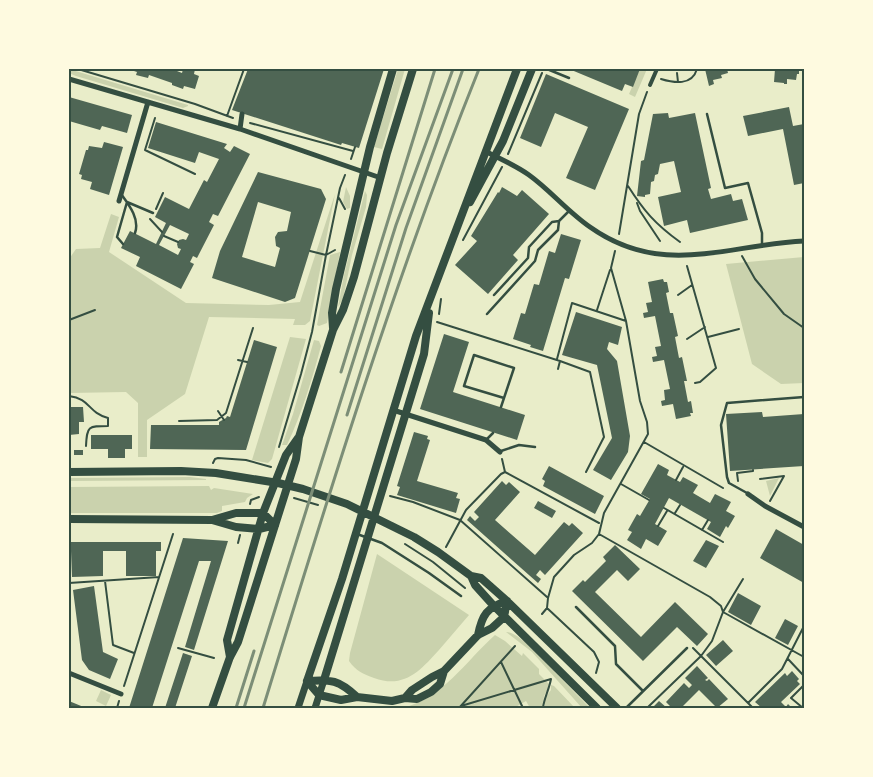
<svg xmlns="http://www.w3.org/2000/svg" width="873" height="777" font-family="Poppins,sans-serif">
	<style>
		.green { fill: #cad2ad }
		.building { fill: #4f6655; fill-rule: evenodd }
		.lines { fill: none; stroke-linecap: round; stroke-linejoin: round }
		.path { stroke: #344e41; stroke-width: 2 }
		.service { stroke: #344e41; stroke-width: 2.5 }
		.pedestrian { stroke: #344e41; stroke-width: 4 }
		.minor { stroke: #344e41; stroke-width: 5 }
		.tertiary { stroke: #344e41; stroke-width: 7 }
		.secondary { stroke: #344e41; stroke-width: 8 }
		.rail { stroke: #7c8e77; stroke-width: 3 }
		.neatline { fill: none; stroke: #344e41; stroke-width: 2 }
	</style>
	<rect width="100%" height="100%" fill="#e9edc9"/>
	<path class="green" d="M69 69 188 105V106L183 108 76 76 69 73Z
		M398 69H405L382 149 374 147Z
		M640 69H647L635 97 629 94Z
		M346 187 350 196V208L347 209 343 202Z
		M365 191 367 195 366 207 352 255 343 299 338 307 344 275Z
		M335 194 310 321 305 325H293L295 319 209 317 185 394 147 420V457H138V403L126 392 69 393V259L76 249 100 248 111 214 119 217 109 252 186 303 269 305 300 302Z
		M340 252 327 323 319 326 317 325 330 255Z
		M804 257V383L781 384 752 364 726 264Z
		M290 337 306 339 272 459 268 463 252 460Z
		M314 340 319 341 321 346C312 380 302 413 287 445H282L293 414Z
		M190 477 206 479V480L69 481V478Z
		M779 478 770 496 766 481Z
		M209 486 211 490 214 488 253 494 247 498 245 502 222 506V511L217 513H69V487Z
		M377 554 469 615C459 627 449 638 439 650 420 671 404 689 374 678 363 674 356 671 349 661L350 653Z
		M506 632C513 632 520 638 526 643L590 708H582L532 652Z
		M495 635 505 641 522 656 523 653 539 669V674L550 685 544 696 543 708H530L526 701 514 708H402C442 699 466 661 495 635Z
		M551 685 554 686 575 708H545V698L551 690Z
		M101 690 111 695 106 706 96 701Z"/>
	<path class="building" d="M128 69H177V71L182 73 183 69H195L194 74 199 76 195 89 184 86 183 89 172 85V83L149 75 148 78 136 75 137 72Z
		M248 69H384L359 148 342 143 341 145 232 110Z
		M569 69H640L633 87 625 84 622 91Z
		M705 69H727L728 73 721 75 722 78 713 80 714 84 709 86Z
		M775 69H799V74H797L796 80 787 79V84H784V83L774 82Z
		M546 74 629 109 595 190 566 178 588 127 555 113 541 147 520 138Z
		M69 97 132 115 127 133 102 126 100 130 69 121Z
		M789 107 793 126 804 124V183L794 185 783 129 748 136 743 116Z
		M668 113 669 118 695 113 711 188 708 189 711 199 731 194 733 201 742 199 748 220 690 233 687 220 664 226 658 197 681 192 674 161 660 164 658 174 655 175 654 181 651 182 650 194 645 195V197L637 196 641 161 644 160 653 114Z
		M156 122 227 144 224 148 230 152 234 146 250 154 218 216 213 214 209 222 214 225 197 258 193 256 190 262 194 264 181 289 136 266 140 257 121 248 130 231 156 244 166 223 155 217 165 197 189 209 204 180 207 182 219 159 199 152 195 163 148 148ZM170 225 189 234 186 240 183 239 179 240 177 244 178 248 181 249 178 255 159 245Z
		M104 142 123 147 109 195 90 189 92 182 81 179 82 175 79 174 86 150H88L89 146 102 148Z
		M258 172 321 189 326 199 295 298 285 302 212 278 220 251ZM258 202 291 212 287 231 278 232 275 237 276 246 280 248 275 267 242 257Z
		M502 187 517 196 522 190 549 214 513 255 518 260 488 294 455 265 477 241 471 236 498 192 499 193Z
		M561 234 581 240 569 279 565 278 543 351 530 347 531 345 513 339 521 313 525 314 534 284 539 285 549 251 555 253Z
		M663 279 664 282H667L669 292 666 293 670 313H673L678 336 675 337 679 358 682 357 687 381H684L688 402 691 401 693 413H690L691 416 676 419 673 404 662 406 661 401 665 400 664 390 670 389 664 360 653 362 652 357 657 356 655 347 661 346 655 316 644 318 643 313 648 312 646 303 652 302 648 282Z
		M576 312 622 327 618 345 609 342 607 349 617 361 630 436 628 452 611 480 593 470 612 438 597 365 562 355Z
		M444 334 469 342 453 392 525 415 517 440 420 409Z
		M254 340 277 347 246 450 150 449 151 425H219V422L226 418 227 416 230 417Z
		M69 407H83L84 422H79V434L69 435Z
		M762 412 763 417 804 414V466L730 471 726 414Z
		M414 432 428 436 427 439 430 440 417 481 458 493 456 498 460 499 456 513 397 495 400 487 397 486Z
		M91 435H132V449H125V458H108V449H91Z
		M74 450H83V455H74Z
		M658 464 669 470 667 475 680 482 683 477 698 485 693 493 710 503 715 494 731 502 726 511 735 516 728 528 726 526 720 537 707 529 711 522 669 498 655 524 667 531 658 546 646 539 641 549 627 540 632 532 628 530 637 514 640 516 650 499 641 494Z
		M549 466 604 496 595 514 543 486 545 481 542 479Z
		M502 481 506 485 509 482 520 492 495 520 535 555 564 522 569 526 572 523 583 533 545 575 540 570 536 575 541 579 538 583 467 520 470 516 475 521 479 517 474 512Z
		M538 501 556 511 552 518 534 508Z
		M776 529 804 545V583L760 558Z
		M183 538 228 541 194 650 185 647 211 561H199L152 708H129Z
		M706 540 719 546 706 568 693 561Z
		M69 542H161V551H156V576H126V551H103V576L72 577 71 551H69Z
		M615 545 640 569 628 581 617 570 595 592 641 637 675 602 708 634 697 646 677 627 643 661 572 591 583 580 585 582 606 561 603 557Z
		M94 586 103 652 118 659 110 679 89 670 82 660 73 590Z
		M738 593 761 606 751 625 728 612Z
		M785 619 798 626 788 645 775 638Z
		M723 640 733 651 716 666 706 655Z
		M183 653 192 656 175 708H165Z
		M697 666 708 678 705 680 707 681 709 679 728 699 717 708 699 690 683 706 685 708H672L666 702 684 683 689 688 692 685 685 678Z
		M792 671 799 679 797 681 800 684 781 702 786 707 788 704 792 708H762L755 702 785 673 787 676Z
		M69 701 86 708H69Z
		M659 701 667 708H652Z"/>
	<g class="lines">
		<path class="path" d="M78 69 195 104 233 118
			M677 73 678 82
			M661 79C674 83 692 86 697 69
			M227 116 244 69
			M155 118 145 150 195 174
			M250 123 353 151
			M508 154 542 73
			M351 159 355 147
			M628 186C644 211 655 224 680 242
			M339 198 345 209
			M637 203 640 211 660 241
			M156 209 163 193
			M150 219 162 232
			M619 234 639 114 647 92
			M164 236 178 242
			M463 240 502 167
			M310 251 326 255 335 250
			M742 256 755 279 784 314 804 328
			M687 266 716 368 700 382 695 383
			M678 295 692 285
			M597 310 610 270
			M439 314 441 299
			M69 320 95 310
			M437 322 560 361 590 372 604 437 586 472
			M708 337 739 329
			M687 339 705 327
			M557 359 572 303 626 321
			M238 360 247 362
			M558 369 560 361
			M69 396C91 399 87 412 108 418V426C88 426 87 426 86 446
			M218 411 224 420
			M179 421 217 420 226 413 253 328
			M644 442 723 488
			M279 447 301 374 312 332 326 255 340 188 345 175
			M502 459 505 472
			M213 463 215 459 218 458 246 460 271 467
			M505 472 599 523
			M760 479 784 476 770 501
			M676 480 683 467
			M738 481 737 473 753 471V470
			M621 484 649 500
			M390 496 413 502 460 520 547 597
			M294 498 318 505
			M250 504 251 500 259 497
			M664 508 723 542
			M675 513 680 505
			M658 526 667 511
			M702 530 708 520
			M599 534 710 597 721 606 723 612 804 657
			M238 543 240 535
			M405 544 433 562 465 588
			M446 547 466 510 501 474 505 472
			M105 581 113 645 134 653
			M69 583 159 577
			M547 608 594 652 599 662 596 673
			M542 614 547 608 548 598 554 577 574 555 592 543 599 534 604 513 648 434 647 422 640 401 626 321 611 268 615 251
			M178 648 214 658
			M693 648 753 708
			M788 659 804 676
			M501 662 523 708
			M124 686 173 534
			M748 703 782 669 804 626
			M461 706 551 679C549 690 544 698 543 708
			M117 708 119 701
			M459 708 515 646
			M647 708 701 656 712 641 723 612 743 579
			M803 708 791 698 804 685"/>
		<path class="service" d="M547 69 569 78
			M707 114 725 188 748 183 762 233V244
			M121 194C129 205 140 219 135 233
			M123 244 117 237 127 202 153 213
			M494 295 528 258 529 247 552 222 559 221 569 211
			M487 314 535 261 538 250 558 230 559 221
			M501 407 514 368 474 355 464 386 504 398
			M486 440 493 433
			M501 451 519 445 535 447
			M747 493 729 483 727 477 721 425 727 403 804 397
			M357 534 382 543 429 573 461 596
			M576 607 615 646 616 664 643 691
			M626 708 687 648"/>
		<path class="pedestrian" d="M650 85 657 69"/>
		<path class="minor" d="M69 79 240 129 381 178
			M240 129 242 114
			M485 151C500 159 515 165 529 175 550 190 568 212 590 227 662 278 725 245 804 241
			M119 201 148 102
			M393 410 486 440 500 452
			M748 494 765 506 804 527
			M69 673 121 694"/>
		<path class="tertiary" d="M298 708 307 681
			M315 708 324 680"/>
		<path class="secondary" d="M470 202 503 141 532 69
			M333 328 332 313 336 289 370 147 393 69
			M69 472 181 471 216 473 278 483 303 489 347 504 414 537 438 552 471 576 481 578 507 601 617 708
			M69 519 212 520 236 527 259 529 275 525
			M212 520 236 513H263L275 525
			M471 576 475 585 493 605 597 708
			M478 635C482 615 487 607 507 601
			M230 657 227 640 263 513 286 455 298 438
			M324 680 424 354 429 313
			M307 681 342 579 416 336 517 69
			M307 681 319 695 341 700 357 697 392 701 405 698 417 699 431 692 440 684 444 671
			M307 681C331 679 339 680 357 697
			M405 698 412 690 432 677 444 671 478 635 492 628 504 617 507 601
			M212 708 230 657 238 642 296 459 299 437 333 330 343 310 354 277 387 153 413 69"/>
		<path class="rail" d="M341 372 435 69
			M347 415 406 228 463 69
			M236 708 254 651
			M244 708 396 225 453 69
			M263 708C329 493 395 278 479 69"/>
	</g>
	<rect width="873" height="777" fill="none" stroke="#fefae0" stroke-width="140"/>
	<rect x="70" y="70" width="733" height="637" class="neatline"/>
</svg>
